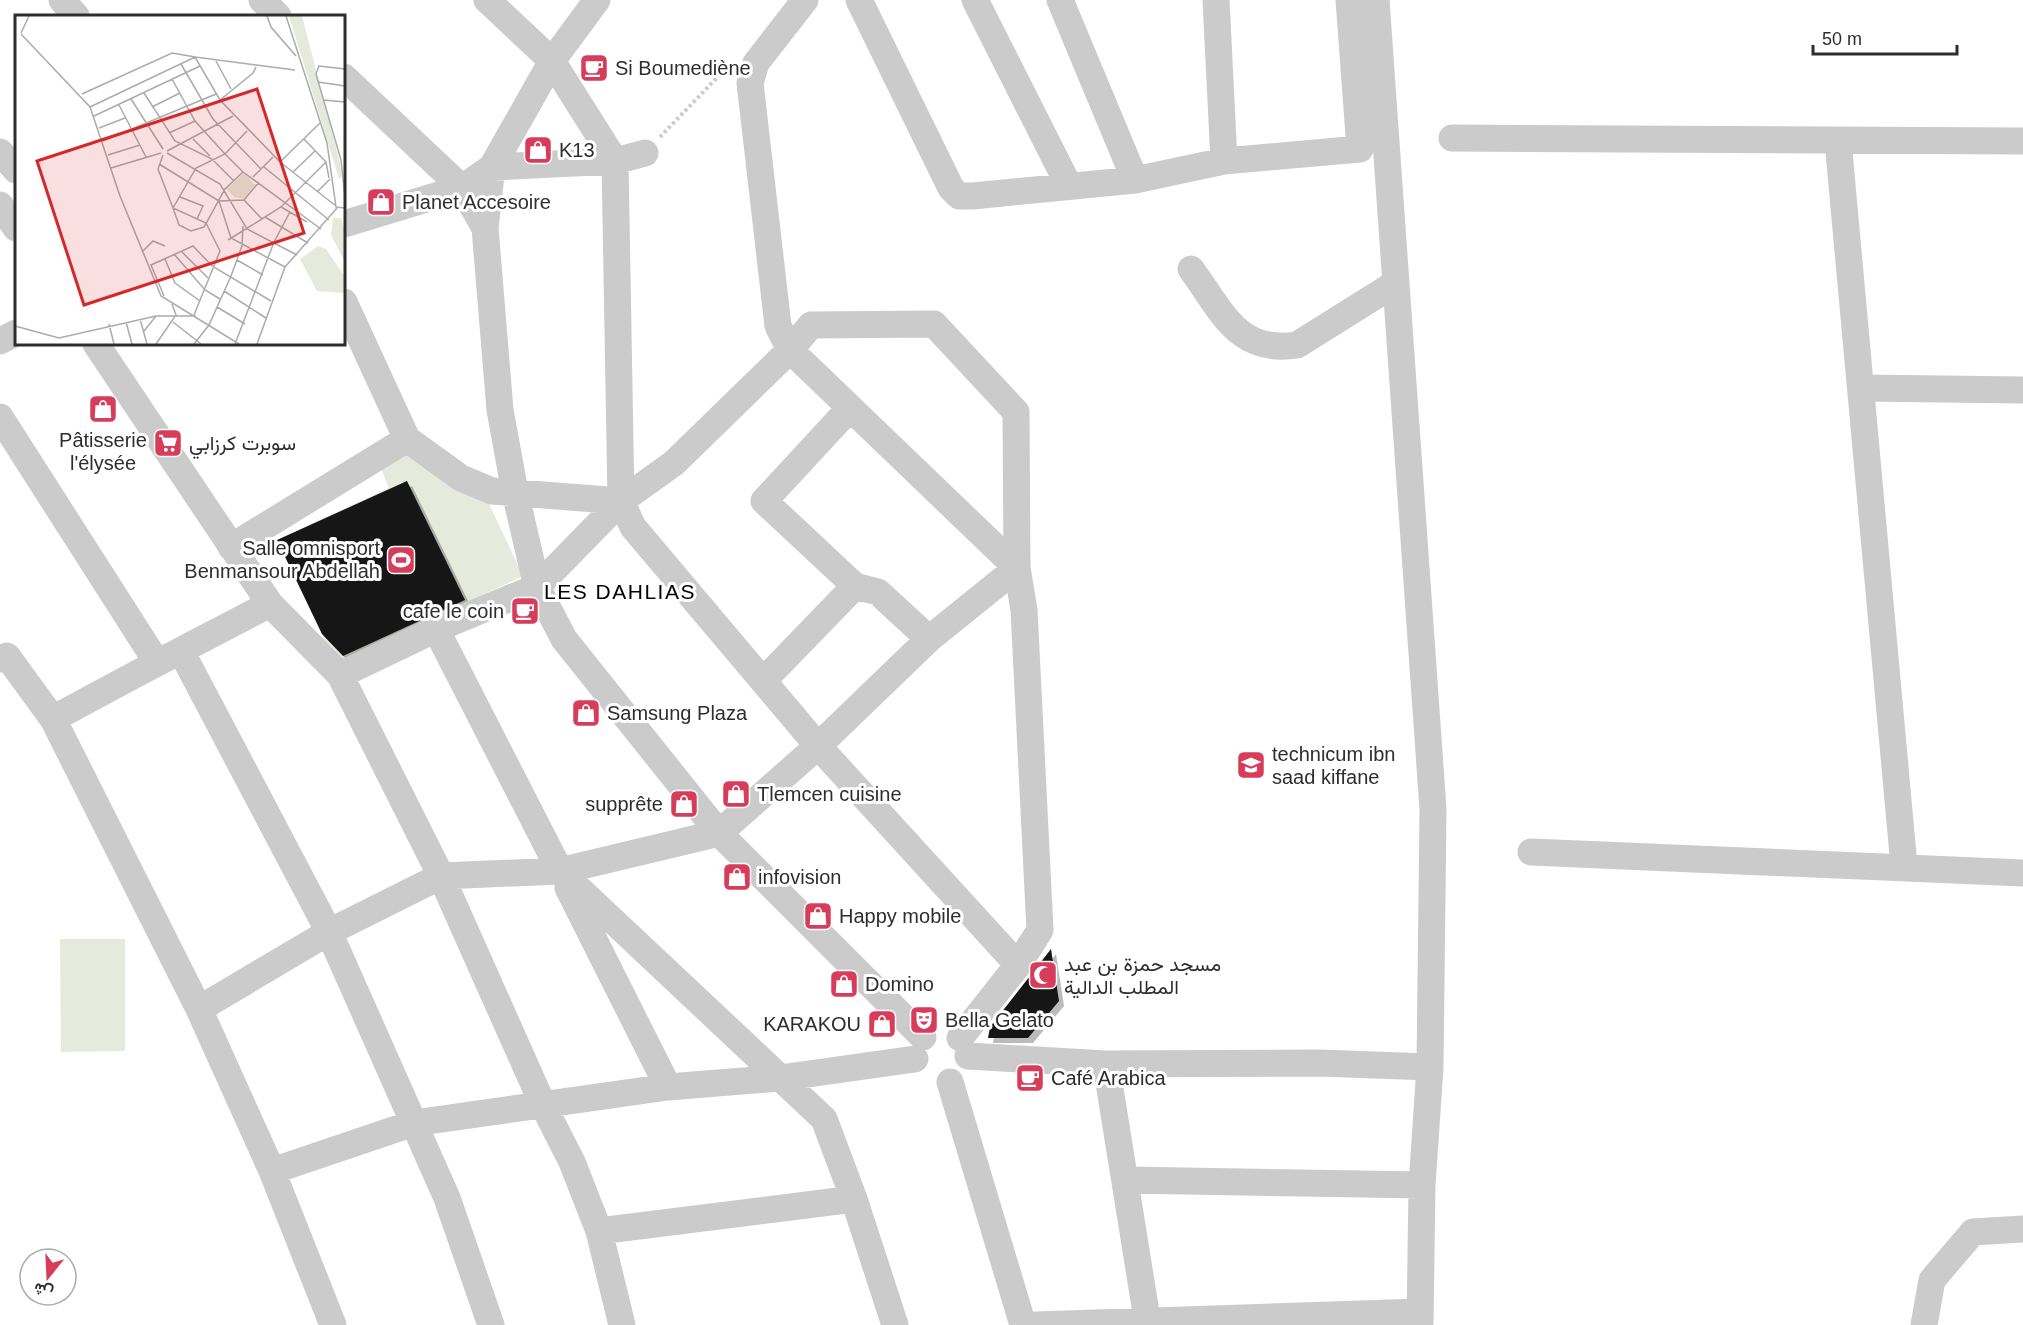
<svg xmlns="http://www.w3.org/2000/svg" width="2023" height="1325" font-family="Arial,Vazirmatn,sans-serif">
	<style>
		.green { fill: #e5eadc }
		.building { fill: #151515; filter: url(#shadow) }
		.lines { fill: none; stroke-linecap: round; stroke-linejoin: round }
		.path { stroke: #cbcbcb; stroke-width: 4; stroke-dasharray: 3 3; stroke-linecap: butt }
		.minor { stroke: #cbcbcb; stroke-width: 27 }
		.labels { text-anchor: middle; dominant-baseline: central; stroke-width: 6; stroke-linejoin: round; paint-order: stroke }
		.poi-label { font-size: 20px; fill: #2e2e2e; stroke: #fff; text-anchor: start }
		.neighbourhood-label { font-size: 21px; letter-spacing: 1.5px; fill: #000; stroke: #fff }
		.inset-road { fill: none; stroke: #ababab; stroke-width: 1.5 }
		.view { fill: #d62828; fill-opacity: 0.15; stroke: #d62828; stroke-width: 3 }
		.inset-edge { fill: none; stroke: #2e2e2e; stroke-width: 3 }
	</style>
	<defs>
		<filter id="shadow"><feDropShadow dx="5" dy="5" stdDeviation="0" flood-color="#0004"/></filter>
	</defs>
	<rect width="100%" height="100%" fill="#fff"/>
	<path class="green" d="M402 451 484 493 523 576 336 664 277 540 389 488 378 462Z
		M60 939H125V1051L61 1052Z"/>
	<path class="building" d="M407 481 465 600 343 656 322 634 277 540Z
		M1051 949 1059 1001 1028 1038H988L990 1027Z"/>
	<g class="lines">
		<path class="path" d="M660 137 732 62"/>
		<path class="minor" d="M62 0 76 16
			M262 0 278 16
			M805 0 756 63 750 83 778 326 790 350 1017 568 1024 610 1040 930 1018 965 960 1038
			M859 0 951 188 959 196H973L1135 180 1224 161 1360 149 1349 0
			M975 0 1069 186
			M1060 0 1135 180
			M1216 0 1224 161
			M1376 0 1433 809 1430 1067 1422 1185 1420 1325
			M344 77 462 188 485 228 500 410 515 492 537 587 564 639 719 833 923 1037
			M1452 138 2023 141
			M1838 141 1904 866
			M0 152 16 170
			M0 205 16 228
			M344 224 462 188 492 167 615 161 645 153
			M485 228 492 167 552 61 597 0
			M1191 269C1222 311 1237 354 1297 345L1396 283
			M344 302 407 439 461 478 492 491 621 501 615 161 552 61 487 0
			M0 341 16 333
			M96 344 270 604 340 675 441 876 543 1105 572 1162 599 1231 622 1325
			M1861 388 2023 390
			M850 408 764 501 855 586 878 592 929 639
			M0 417 156 661
			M621 501 633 527 818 746 1018 965
			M231 547 407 439
			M436 629 560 871 824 1119 854 1199 895 1325
			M181 651 329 932 447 1198 491 1325
			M0 659 7 656 53 719 199 1009 272 1171 333 1325
			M763 681 855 586
			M53 719C125 679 197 642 270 604
			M1531 852 2023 873
			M568 888 668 1087
			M199 1009 329 932 441 876 560 871 719 833 818 746 929 639 1017 568 1016 412 934 324 811 325 790 350 674 463 621 501 537 587 436 629 340 675
			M968 1056 1106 1064 1319 1063 1430 1067
			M1106 1064 1148 1325
			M950 1082 1023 1325
			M272 1171 414 1123 668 1087 780 1078 915 1059
			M1126 1180 1422 1185
			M599 1231 854 1199
			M1036 1325 1420 1312
			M1924 1325 1932 1280 1973 1232 2023 1229"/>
	</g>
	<defs>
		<g id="cafe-square" transform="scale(1.5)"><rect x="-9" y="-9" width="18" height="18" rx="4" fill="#d73d5b" stroke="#fff"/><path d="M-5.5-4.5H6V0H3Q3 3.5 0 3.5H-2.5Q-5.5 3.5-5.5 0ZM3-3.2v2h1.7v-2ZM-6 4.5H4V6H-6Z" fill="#fff"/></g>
		<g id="shop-square" transform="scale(1.5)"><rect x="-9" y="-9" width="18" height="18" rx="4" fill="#d73d5b" stroke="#fff"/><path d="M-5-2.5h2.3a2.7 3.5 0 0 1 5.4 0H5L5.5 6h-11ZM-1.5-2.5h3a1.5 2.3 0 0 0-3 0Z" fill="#fff"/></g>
		<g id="supermarket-square" transform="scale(1.5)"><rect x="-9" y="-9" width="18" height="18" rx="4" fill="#d73d5b" stroke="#fff"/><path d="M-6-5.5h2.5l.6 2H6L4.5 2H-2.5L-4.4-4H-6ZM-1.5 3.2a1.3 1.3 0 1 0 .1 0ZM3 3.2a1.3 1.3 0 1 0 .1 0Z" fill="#fff"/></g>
		<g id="stadium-square" transform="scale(1.5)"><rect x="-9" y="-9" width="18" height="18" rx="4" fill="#d73d5b" stroke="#fff"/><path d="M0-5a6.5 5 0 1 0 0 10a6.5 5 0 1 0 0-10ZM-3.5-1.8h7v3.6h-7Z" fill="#fff"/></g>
		<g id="school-square" transform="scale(1.5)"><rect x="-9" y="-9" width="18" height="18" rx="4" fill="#d73d5b" stroke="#fff"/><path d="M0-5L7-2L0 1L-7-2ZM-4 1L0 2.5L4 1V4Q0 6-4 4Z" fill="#fff"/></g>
		<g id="mosque-square" transform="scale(1.5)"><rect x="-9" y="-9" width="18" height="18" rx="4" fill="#d73d5b" stroke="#fff"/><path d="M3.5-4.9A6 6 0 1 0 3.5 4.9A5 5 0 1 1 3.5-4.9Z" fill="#fff"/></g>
		<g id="theatre-square" transform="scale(1.5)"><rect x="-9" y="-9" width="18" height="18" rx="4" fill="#d73d5b" stroke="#fff"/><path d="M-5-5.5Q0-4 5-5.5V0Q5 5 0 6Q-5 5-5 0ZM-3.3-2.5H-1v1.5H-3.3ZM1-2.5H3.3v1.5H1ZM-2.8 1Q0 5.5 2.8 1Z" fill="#fff"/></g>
	</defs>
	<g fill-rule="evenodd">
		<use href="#cafe-square" x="594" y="68"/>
		<use href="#shop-square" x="538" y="150"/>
		<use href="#shop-square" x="381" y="202"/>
		<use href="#shop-square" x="103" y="409"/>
		<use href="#supermarket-square" x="168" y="443"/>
		<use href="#stadium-square" x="401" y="560"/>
		<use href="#cafe-square" x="525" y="611"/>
		<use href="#shop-square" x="586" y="713"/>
		<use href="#school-square" x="1251" y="765"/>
		<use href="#shop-square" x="736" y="794"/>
		<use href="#shop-square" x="684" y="804"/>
		<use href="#shop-square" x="737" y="877"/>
		<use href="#shop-square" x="818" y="916"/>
		<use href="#mosque-square" x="1043" y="975"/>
		<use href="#shop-square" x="844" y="984"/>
		<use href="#theatre-square" x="924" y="1020"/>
		<use href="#shop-square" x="882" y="1024"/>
		<use href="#cafe-square" x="1030" y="1078"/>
	</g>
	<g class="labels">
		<g class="poi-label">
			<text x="615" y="68">Si Boumediène</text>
			<text x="559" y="150">K13</text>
			<text x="402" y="202">Planet Accesoire</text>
			<text x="103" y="440" text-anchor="middle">Pâtisserie<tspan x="103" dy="23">l'élysée</tspan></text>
			<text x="189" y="443">سوبرت كرزابي</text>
			<text x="380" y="548" text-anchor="end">Salle omnisport<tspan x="380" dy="23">Benmansour Abdellah</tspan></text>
			<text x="504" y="611" text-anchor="end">cafe le coin</text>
			<text x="607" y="713">Samsung Plaza</text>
			<text x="1272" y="754">technicum ibn<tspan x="1272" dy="23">saad kiffane</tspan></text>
			<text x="757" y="794">Tlemcen cuisine</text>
			<text x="663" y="804" text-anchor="end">supprête</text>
			<text x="758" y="877">infovision</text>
			<text x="839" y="916">Happy mobile</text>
			<text x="1064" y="964">مسجد حمزة بن عبد<tspan x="1064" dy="23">المطلب الدالية</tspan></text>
			<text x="865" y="984">Domino</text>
			<text x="945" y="1020">Bella Gelato</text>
			<text x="861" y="1024" text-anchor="end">KARAKOU</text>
			<text x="1051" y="1078">Café Arabica</text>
		</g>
		<g class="neighbourhood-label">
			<text x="620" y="591">LES DAHLIAS</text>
		</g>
	</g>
	<g transform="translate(15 15)">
		<rect width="330" height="330" fill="#fff"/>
		<path d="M274 1H287L325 148 327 162 324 164ZM229 158 240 170 229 184 219 182 212 174ZM318 203H326L330 216V247L316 220ZM303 231 311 234 330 262V278L302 276 285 244Z" fill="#e5eadc"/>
		<path class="inset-road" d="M252 1 256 12 281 41M271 1 312 128 321 192 330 193M6 18 14 1M6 19 75 92 105 181 146 281 224 329M201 46 216 74M166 49 198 104 246 154M157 64 180 106 210 139 228 157 306 214M303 67 330 71M129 78 160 126 197 144 219 166M67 79 157 38 180 42 205 85 265 147 305 108M116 84 148 134M205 85 238 58 241 52M309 85 330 87M104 90 131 142M75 92 180 42 280 55M137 92 165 78M79 101 185 51M84 113 110 103M154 118 180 106M178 124 195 141M289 124 311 147 314 163M88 126 201 79M152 136 218 101M152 138 205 169 232 214 282 240M93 140 125 130M148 140 143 154 158 193 191 208 205 236 179 300M265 147 321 191M144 149 204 186M249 152 314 205M96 153 146 138M228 157 210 174 189 212 176 216 164 210 158 193 181 153 210 139 232 116M278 157 300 136M238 162 258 142M302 177 315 164M165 182 188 191 182 204M330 182 326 145 301 59 304 51 330 54M229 185 244 167M266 192 292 207M250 202 293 228M247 204 229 185 204 186 216 223 270 252M213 225 266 192 311 147M166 236 193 263M127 237 138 226 150 231M159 239 190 275 205 284M150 244 160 268 185 286M222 245 248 260M209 276 251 303M149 281 136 250 178 231 197 251 256 286M202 292 230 309M125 304 132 329M111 307 117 329M158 307 186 329M94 309 99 329M0 311 44 323 141 301H181M129 316 141 301M141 329 161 300 157 289M179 329 194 310 216 261 227 231 228 211M220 329 259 227 275 197M242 329 270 252 322 193"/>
		<path class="view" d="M242 74 289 218 69 290 22 146Z"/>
		<rect width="330" height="330" class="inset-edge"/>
	</g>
	<g transform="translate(48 1277) rotate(198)"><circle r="28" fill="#ffffff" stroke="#ababab" stroke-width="1.5"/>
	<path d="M0-4.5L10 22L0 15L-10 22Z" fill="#d73d5b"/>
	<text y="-9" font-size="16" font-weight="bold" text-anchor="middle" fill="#2e2e2e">ش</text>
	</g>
	<path d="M1813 45v9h144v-9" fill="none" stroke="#2e2e2e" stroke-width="3"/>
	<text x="1822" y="45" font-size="18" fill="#2e2e2e" stroke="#ffffff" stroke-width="4.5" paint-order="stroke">50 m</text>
</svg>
